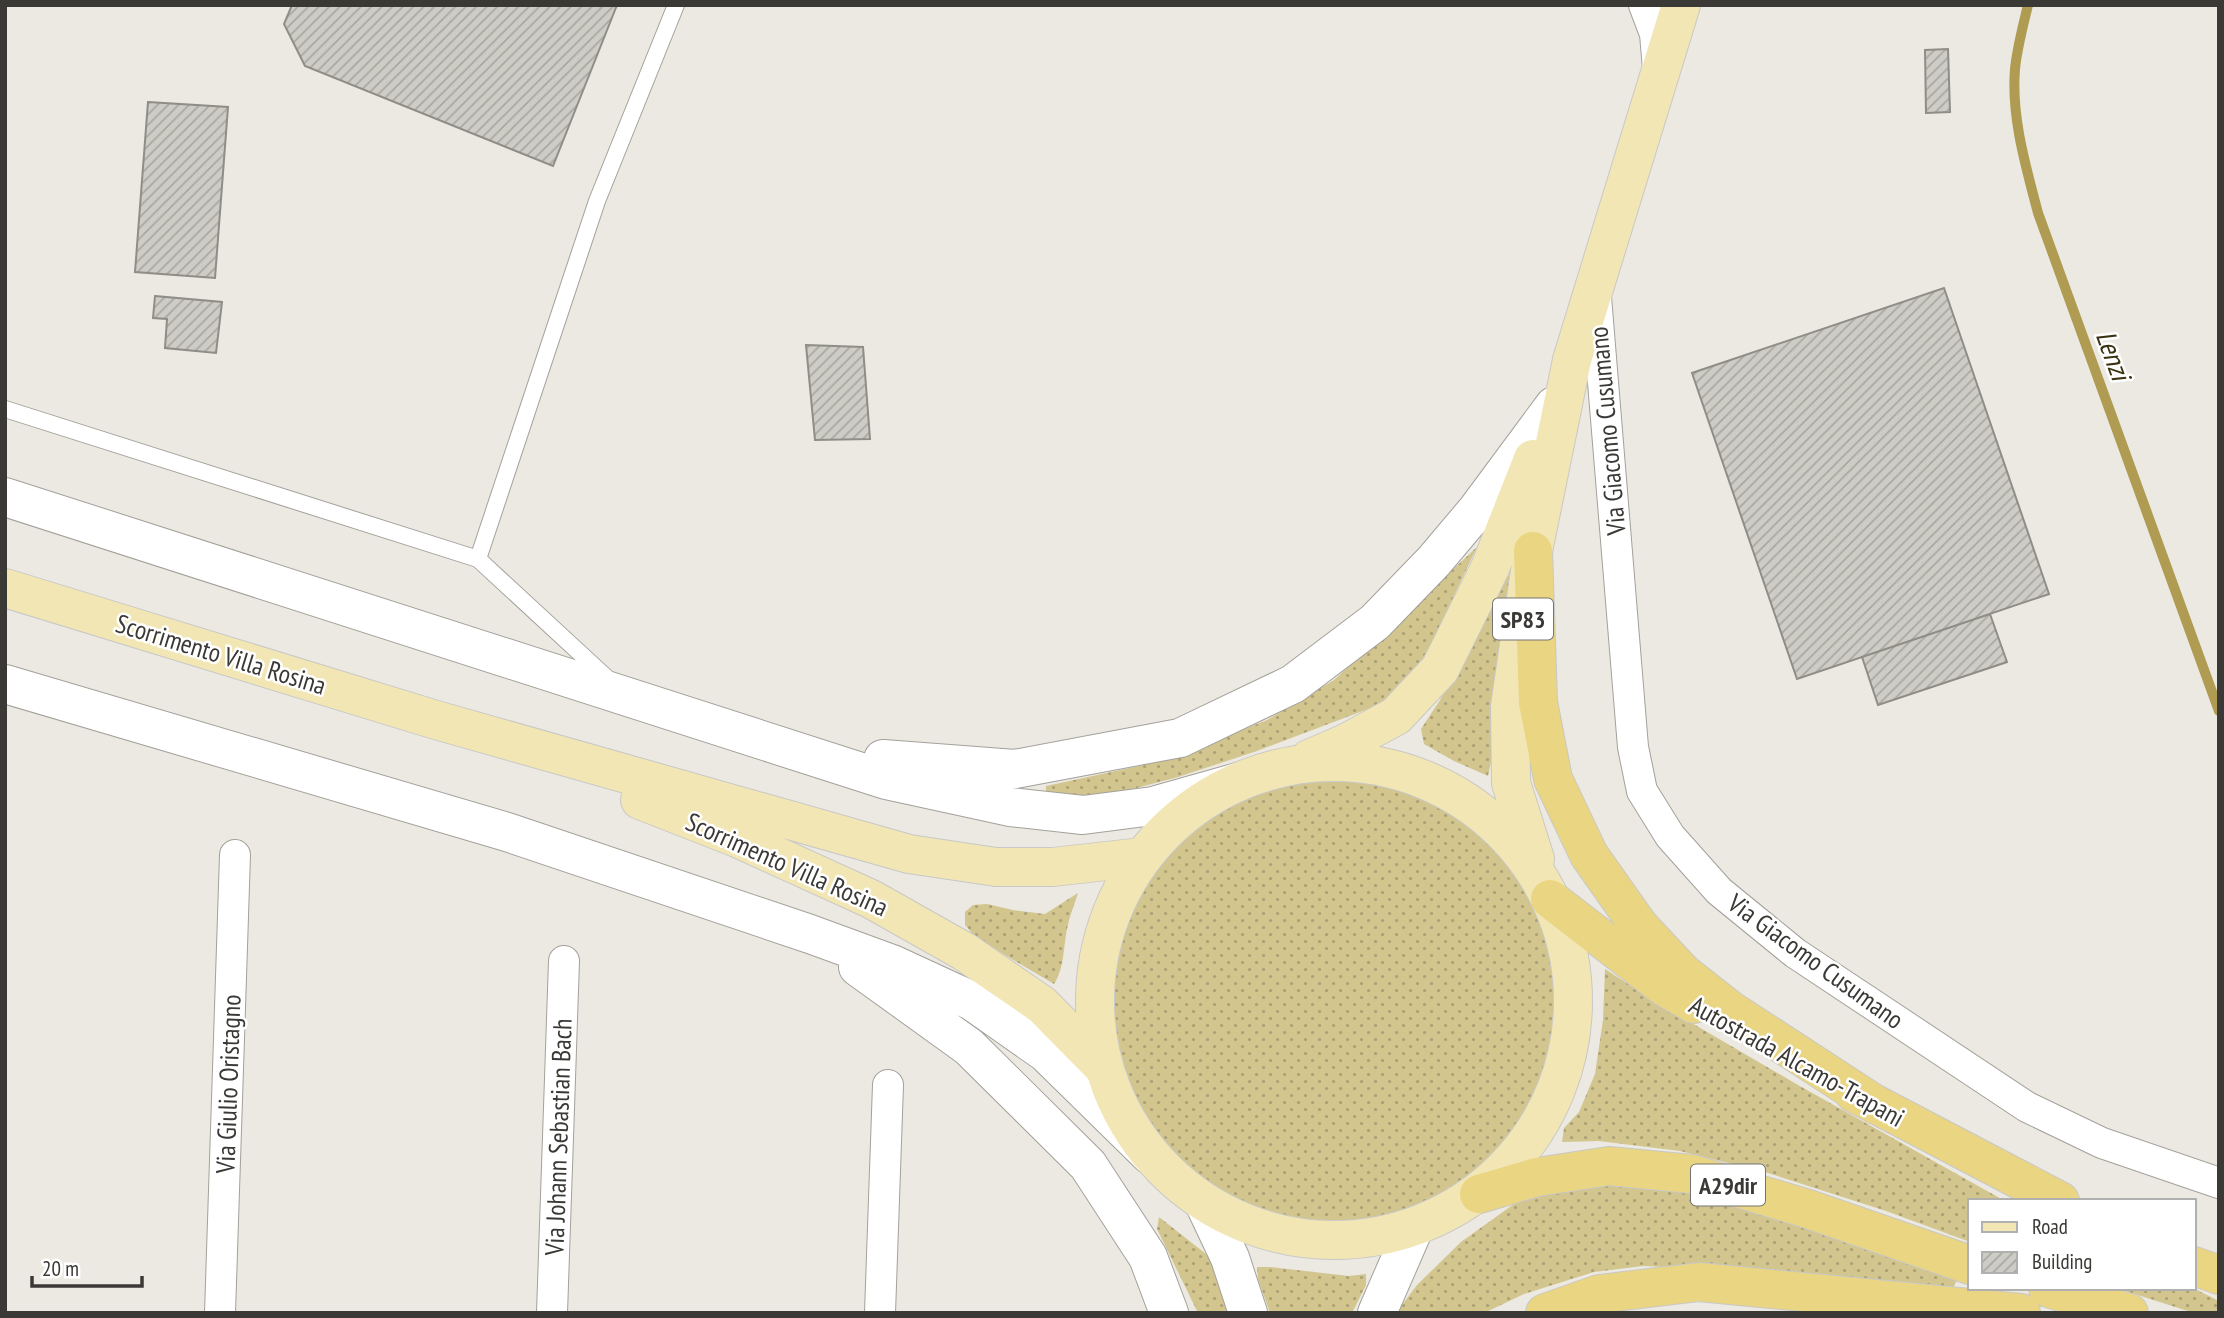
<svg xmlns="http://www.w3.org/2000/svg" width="2224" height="1318" font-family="'PT Sans Narrow',sans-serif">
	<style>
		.grass { fill: url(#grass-dots) }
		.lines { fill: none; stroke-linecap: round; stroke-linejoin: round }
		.stream { stroke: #af9c52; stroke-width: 10 }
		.building { fill: url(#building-hatch); stroke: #8f8d86; stroke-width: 2 }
		.service-casing { stroke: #a3a19a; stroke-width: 18 }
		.minor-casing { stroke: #a3a19a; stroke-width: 32 }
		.tertiary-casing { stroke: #a3a19a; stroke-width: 40 }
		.secondary-casing { stroke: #a3a19a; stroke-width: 40 }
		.primary-casing { stroke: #c8c8c7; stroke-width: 40 }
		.motorway-casing { stroke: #c8c8c7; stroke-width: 40 }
		.service { stroke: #fff; stroke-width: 16 }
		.minor { stroke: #fff; stroke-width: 30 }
		.tertiary { stroke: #fff; stroke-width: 38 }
		.secondary { stroke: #fff; stroke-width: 38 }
		.primary { stroke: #f2e6b4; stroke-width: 38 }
		.motorway { stroke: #ead582; stroke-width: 38 }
		.labels { text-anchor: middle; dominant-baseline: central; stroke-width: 5; stroke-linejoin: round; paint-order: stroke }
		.shield { fill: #fff; stroke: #757472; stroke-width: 2 }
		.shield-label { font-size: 24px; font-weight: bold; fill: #3a3936 }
		.street-label { font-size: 26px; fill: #3a3936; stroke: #fff }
		.water-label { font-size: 28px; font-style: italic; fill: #393110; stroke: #fff }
	</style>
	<defs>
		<pattern id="grass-dots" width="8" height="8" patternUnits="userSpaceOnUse" patternTransform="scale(1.75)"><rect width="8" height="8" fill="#d2c58e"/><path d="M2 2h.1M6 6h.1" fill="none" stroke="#aba175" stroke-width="1.8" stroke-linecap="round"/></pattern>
		<pattern id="building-hatch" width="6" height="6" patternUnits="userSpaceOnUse" patternTransform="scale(1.75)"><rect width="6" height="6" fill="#cecdc5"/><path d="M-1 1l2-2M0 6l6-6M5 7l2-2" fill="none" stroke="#a8a7a1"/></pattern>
	</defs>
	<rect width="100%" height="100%" fill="#ebe9e1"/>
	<path class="grass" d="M1477 547 1437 632 1413 677 1376 706 1254 752 1178 777 1106 796 1065 797 1046 793V786L1167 760 1267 720 1334 680Z
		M1511 573 1494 748 1488 776 1454 761 1424 744 1421 729 1440 700 1491 595Z
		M1114 1002a221 221 0 1 1 442 0a221 221 0 1 1-442 0Z
		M1078 893C1075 904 1070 914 1068 925 1063 944 1065 968 1054 984L976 938 965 925V912L973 905 987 904 1013 910 1045 914Z
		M1605 969 1654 1001 1798 1085 2005 1201H1970V1242L1886 1211 1768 1173 1680 1151 1599 1141 1562 1142 1564 1128 1579 1112 1595 1074 1603 1020Z
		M1571 1182 1692 1192 1777 1217 1957 1280 1953 1288 1735 1270 1643 1266 1594 1272 1524 1294 1484 1313H1396L1417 1285 1461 1242 1514 1204Z
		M1159 1217 1206 1254 1224 1281 1233 1313H1198L1157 1229Z
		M1257 1267H1270L1349 1276 1366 1274V1285L1352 1313H1270L1258 1279Z
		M2116 1288H2193L2219 1301V1313H2194Z"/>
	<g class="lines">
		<path class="stream" d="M2028 5C2023 26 2017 48 2015 69 2011 117 2026 167 2038 213L2219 711"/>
	</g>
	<path class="building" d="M292 5H617L553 166 305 66 284 24Z
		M1948 49 1950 112 1926 113 1925 50Z
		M148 102 228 107 215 278 135 272Z
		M1944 288 2049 594 1797 679 1692 373Z
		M155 296 222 302 216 353 165 348 167 319 153 318Z
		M806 345 863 347 870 439 815 440Z
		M1990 614 2007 662 1878 705 1862 657Z"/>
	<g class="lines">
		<g class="service-casing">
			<path id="service" d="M5 409 478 559 608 679
				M478 559 597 201 676 5"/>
		</g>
		<g class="minor-casing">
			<path id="minor" d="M1644 5 1655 34 1658 69
				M1596 297 1633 747 1642 791 1670 836 1719 891 1795 953 2027 1107 2102 1143 2219 1183
				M220 1313 235 855
				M552 1313 564 961
				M880 1313 888 1085"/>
		</g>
		<g class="tertiary-casing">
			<path id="tertiary" d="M5 497 886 780 1010 807 1083 815 1153 806 1238 782
				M5 684 507 832 810 934 892 964 972 1001 1046 1053 1150 1155
				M883 759 1015 769 1180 738 1293 684 1375 622 1434 561 1477 510 1554 406
				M858 967 969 1047 1088 1165 1148 1257 1169 1313"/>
		</g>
		<g class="secondary-casing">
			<path id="secondary" d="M1204 1203 1230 1258 1248 1313
				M1377 1313 1414 1228"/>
		</g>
		<g class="primary-casing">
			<path id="primary" d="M5 588 436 720 909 854 996 867H1053L1142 857
				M1309 759 1346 743 1396 716 1440 669 1490 568 1533 459
				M1095 1001a239 239 0 1 1 478 0a239 239 0 1 1-478 0Z
				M640 800 737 838 871 899 965 952 1042 1005 1103 1067
				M1535 859 1511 783 1510 706 1533 551 1572 360 1681 5"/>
		</g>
		<g class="motorway-casing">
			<path id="motorway" d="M1533 551 1538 702 1553 779 1589 855 1639 926 1683 973 1730 1010 1876 1105
				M1550 899 1663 986 1694 1004
				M1854 1093 2060 1201
				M1479 1194 1537 1177 1609 1166 1692 1174 1808 1209 1970 1265
				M2194 1266 2219 1275
				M2048 1288 2129 1313
				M1545 1313 1599 1294 1699 1282 2021 1313"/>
		</g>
		<use href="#service" class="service"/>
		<use href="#minor" class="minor"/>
		<use href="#tertiary" class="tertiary"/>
		<use href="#secondary" class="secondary"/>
		<use href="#primary" class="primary"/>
		<use href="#motorway" class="motorway"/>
	</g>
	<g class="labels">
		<g class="shield">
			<rect x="1493" y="598.5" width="60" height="41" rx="5"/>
			<rect x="1691" y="1164.5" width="74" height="41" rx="5"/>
		</g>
		<g class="shield-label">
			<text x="1523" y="619">SP83</text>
			<text x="1728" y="1185">A29dir</text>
		</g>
		<g class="street-label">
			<text transform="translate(1607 431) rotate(-95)">Via Giacomo Cusumano</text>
			<text transform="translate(221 654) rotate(17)">Scorrimento Villa Rosina</text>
			<text transform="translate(787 864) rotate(24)">Scorrimento Villa Rosina</text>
			<text transform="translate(1816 961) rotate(36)">Via Giacomo Cusumano</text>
			<text transform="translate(1797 1061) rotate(29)">Autostrada Alcamo-Trapani</text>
			<text transform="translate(228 1084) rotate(-88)">Via Giulio Oristagno</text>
			<text transform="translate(558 1137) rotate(-88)">Via Johann Sebastian Bach</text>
		</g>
		<g class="water-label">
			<text transform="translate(2114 355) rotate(70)">Lenzi</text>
		</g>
	</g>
	<rect width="2224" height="1318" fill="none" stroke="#3a3936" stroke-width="14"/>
	<rect x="1968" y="1199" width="228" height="91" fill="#ffffff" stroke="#b0b0af" stroke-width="2"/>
	<rect x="1982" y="1222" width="35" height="10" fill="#f2e6b4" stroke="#b0b0af" stroke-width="2"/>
	<text x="2032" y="1234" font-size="21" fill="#3a3936">Road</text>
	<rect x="1982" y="1252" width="35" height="21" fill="url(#building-hatch)" stroke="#b0b0af" stroke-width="2"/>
	<text x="2032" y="1269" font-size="21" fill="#3a3936">Building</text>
	<path d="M32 1276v10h110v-10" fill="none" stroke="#3a3936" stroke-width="3.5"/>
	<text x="42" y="1276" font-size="21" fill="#3a3936" stroke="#ffffff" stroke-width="5" paint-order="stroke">20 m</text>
</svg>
